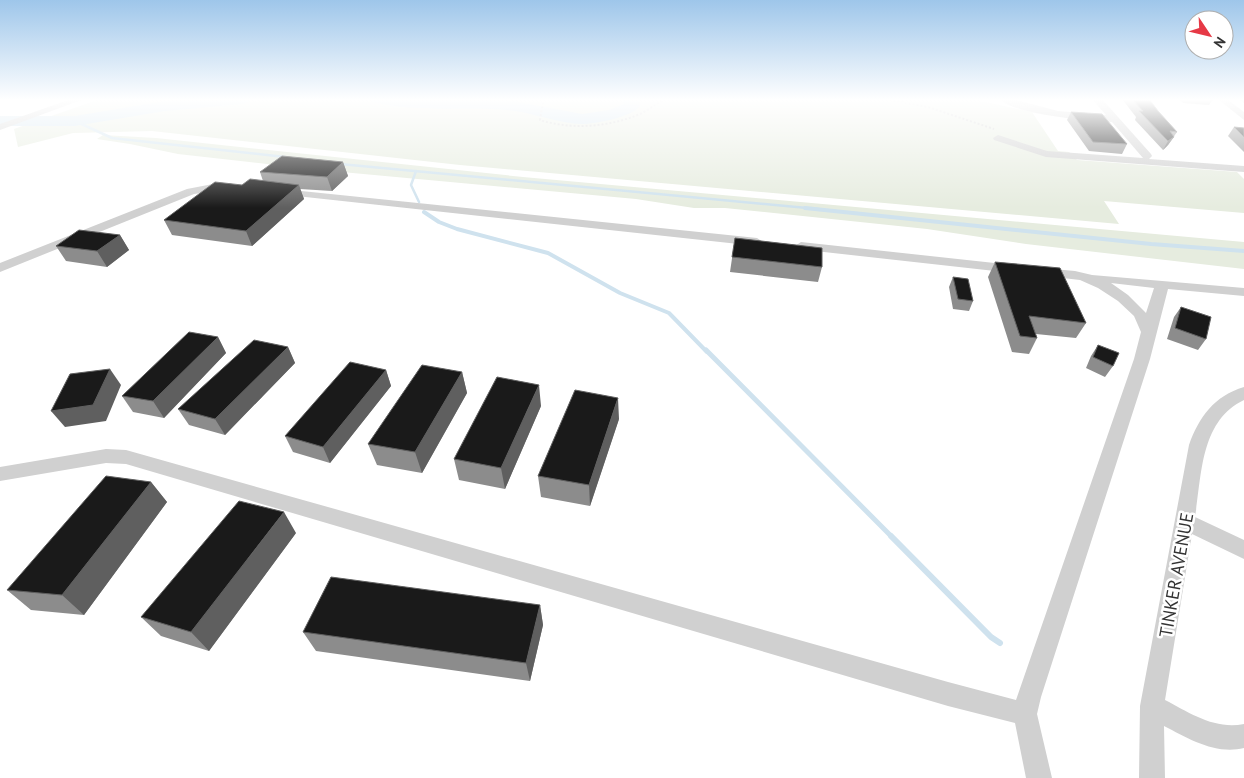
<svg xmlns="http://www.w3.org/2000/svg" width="1244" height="778" font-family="'PT Sans',sans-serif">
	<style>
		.green { fill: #e6ecdf }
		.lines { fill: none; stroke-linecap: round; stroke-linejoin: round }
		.stream-far3 { stroke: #cfe2ee; stroke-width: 2.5 }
		.stream-far2 { stroke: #cfe2ee; stroke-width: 4 }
		.stream-far1 { stroke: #cfe2ee; stroke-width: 5 }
		.stream { stroke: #cfe2ee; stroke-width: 6 }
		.river { fill: #cfe2ee; fill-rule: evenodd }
		.path { stroke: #cdcdcd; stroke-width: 2; stroke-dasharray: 2 2; stroke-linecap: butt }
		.minor { fill: #d0d0d0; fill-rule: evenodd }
		.wall { fill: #8c8c8c }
		.shaded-wall { fill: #5f5f5f }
		.building { fill: #1a1a1a; stroke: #5f5f5f }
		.labels { text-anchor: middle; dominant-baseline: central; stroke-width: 5; stroke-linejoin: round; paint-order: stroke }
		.near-street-label { font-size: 18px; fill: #333; stroke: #fff }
	</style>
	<rect width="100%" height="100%" fill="#fff"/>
	<path class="green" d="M100 99H972L1032 112 1058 151 1069 152 1077 160 1237 172 1244 179V213L1104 201 1119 224 460 165 152 131 73 133 18 147 14 129Z
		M103 135 156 138 523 177 1244 242V269L1026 244 927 229 725 208H694L636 199 320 170 178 154 130 144 97 139Z"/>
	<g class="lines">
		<path class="stream-far3" d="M75 121 112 138 285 157
			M340 164 818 209
			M416 171 411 185 419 202"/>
		<path class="stream-far2" d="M805 208 1151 244 1244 251
			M424 212 439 222 457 229 548 253 620 293 669 313 707 352"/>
		<path class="stream-far1" d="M706 350 892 537"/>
		<path class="stream" d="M891 536 991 637 1000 643"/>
		<path class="river" d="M193 99H251L248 102 243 104 165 111 75 126H0V116H75L165 101Z
			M370 99 508 100 582 114 609 110 624 104 623 99H639L640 106C632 117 595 124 582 124 559 124 531 112 507 110 463 106 416 113 373 102Z"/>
		<path class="path" d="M541 99 543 102 540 120C572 130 609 127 640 114 649 110 657 102 667 99
			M885 99 928 107 994 129"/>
		<path class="minor" d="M71 99H84L0 130V124Z
			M999 99H1012L1058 111 1106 115 1092 99H1102L1151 154 1152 156 1149 159 1244 166V172L1046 157 994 140 993 138 998 135 1047 151 1143 158 1112 122C1085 120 1019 116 999 99Z
			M1218 99H1227L1244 112V120Z
			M218 183H230L236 186 230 189 194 194 0 272V263L187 189Z
			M282 189 757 238 763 242 757 246 278 194 276 192 278 190Z
			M801 242 1013 265 1020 269 1013 273 797 249 795 246Z
			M1042 268 1075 271 1092 275 1244 288V296L1168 289 1150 359 1041 697 1037 714 1052 778H1026L1015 723 948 706 126 464 106 463 0 481V467L106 449 126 450 948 682 1016 700 1134 359 1141 332 1134 316 1118 301 1098 288 1080 280 1037 275 1035 272 1037 269ZM1111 283 1154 288 1146 313 1128 295Z
			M1244 387V400C1200 421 1202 475 1195 517L1244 540V559L1192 534 1165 700C1190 713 1215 730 1244 724V748C1216 755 1189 739 1164 726L1165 778H1139L1140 706 1189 445C1199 417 1214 396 1244 387Z"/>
	</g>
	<path class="wall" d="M1122 99H1149L1158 111 1177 132 1168 145 1163 150 1135 120 1136 117Z
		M1180 99H1213L1209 105 1183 103Z
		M1239 99H1244V103Z
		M1071 112 1127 144 1122 154 1089 151 1067 120Z
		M1234 127 1244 128V152L1228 136Z
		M343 162 348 176 332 191 300 189 304 199 252 246 172 235 164 220 242 185 263 181 260 172Z
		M120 235 129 250 107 267 66 261 56 246Z
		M735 238 822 267 818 282 730 272Z
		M995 262 1086 323 1076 338 1036 334 1037 338 1029 354 1012 352 988 277Z
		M953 277 973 301 969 311 953 309 949 287Z
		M1181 307 1206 339 1198 350 1167 339 1174 317Z
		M218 337 226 353 164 418 133 412 122 396Z
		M1098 345 1113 366 1105 377 1086 368 1091 356Z
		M288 347 295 363 225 435 189 425 178 409Z
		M386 370 391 386 330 463 293 452 285 436Z
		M462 372 467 393 422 473 377 465 368 444Z
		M541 406 505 489 459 480 454 459Z
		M619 419 590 506 541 497 538 476Z
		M151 482 167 502 84 615 31 610 7 590Z
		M296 533 209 651 161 636 141 617Z
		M540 605 543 625 530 681 316 651 303 632Z"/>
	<path class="shaded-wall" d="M1174 137 1168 145 1163 150 1168 141Z
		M343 162 348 176 332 191 327 177Z
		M299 185 304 199 252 246 246 231Z
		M120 235 129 250 107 267 97 251Z
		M218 337 226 353 164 418 153 401Z
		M288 347 295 363 225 435 215 419Z
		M110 369 121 385 106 421 65 427 51 411Z
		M386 370 391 386 330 463 323 447Z
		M462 372 467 393 422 473 415 452Z
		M539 385 541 406 505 489 501 468Z
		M618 398 619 419 590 506 589 485Z
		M151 482 167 502 84 615 62 595Z
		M284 512 296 533 209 651 191 632Z
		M540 605 543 625 530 681 526 663Z"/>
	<path class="building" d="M1132 99H1149L1158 111 1177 132 1170 131 1174 137 1168 141 1139 111H1143Z
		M1071 112 1102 114 1127 144 1093 142Z
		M1234 127 1244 128V137Z
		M282 156 343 162 327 177 260 172Z
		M250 179 299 185 246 231 164 220 215 182 242 185Z
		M79 230 120 235 97 251 56 246Z
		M735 238 822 248V267L732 257Z
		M995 262 1060 268 1086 323 1029 316 1037 338 1020 336Z
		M953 277 968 279 973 301 958 299Z
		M1181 307 1211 317 1206 339 1175 328Z
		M189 332 218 337 153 401 122 396Z
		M254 340 288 347 215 419 178 409Z
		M1098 345 1119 353 1113 366 1093 357Z
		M350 362 386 370 323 447 285 436Z
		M422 365 462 372 415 452 368 444Z
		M110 369 93 405 51 411 70 374Z
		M497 377 539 385 501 468 454 459Z
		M575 390 618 398 589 485 538 476Z
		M106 476 151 482 62 595 7 590Z
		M239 501 284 512 191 632 141 617Z
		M331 577 540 605 526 663 303 632Z"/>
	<linearGradient id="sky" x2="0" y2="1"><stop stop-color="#9ec6ea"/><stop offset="0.48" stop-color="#fff"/><stop offset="1" stop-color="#fff" stop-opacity="0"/></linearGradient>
	<rect width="1244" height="208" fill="url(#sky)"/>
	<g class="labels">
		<g class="near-street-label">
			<text transform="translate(1176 575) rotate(-80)">TINKER AVENUE</text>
		</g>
	</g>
	<g transform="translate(1209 35) rotate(125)"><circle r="24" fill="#ffffff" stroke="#adadad"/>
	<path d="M0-4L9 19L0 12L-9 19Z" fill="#e63946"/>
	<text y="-8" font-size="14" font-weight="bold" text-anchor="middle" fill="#333333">N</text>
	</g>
</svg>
